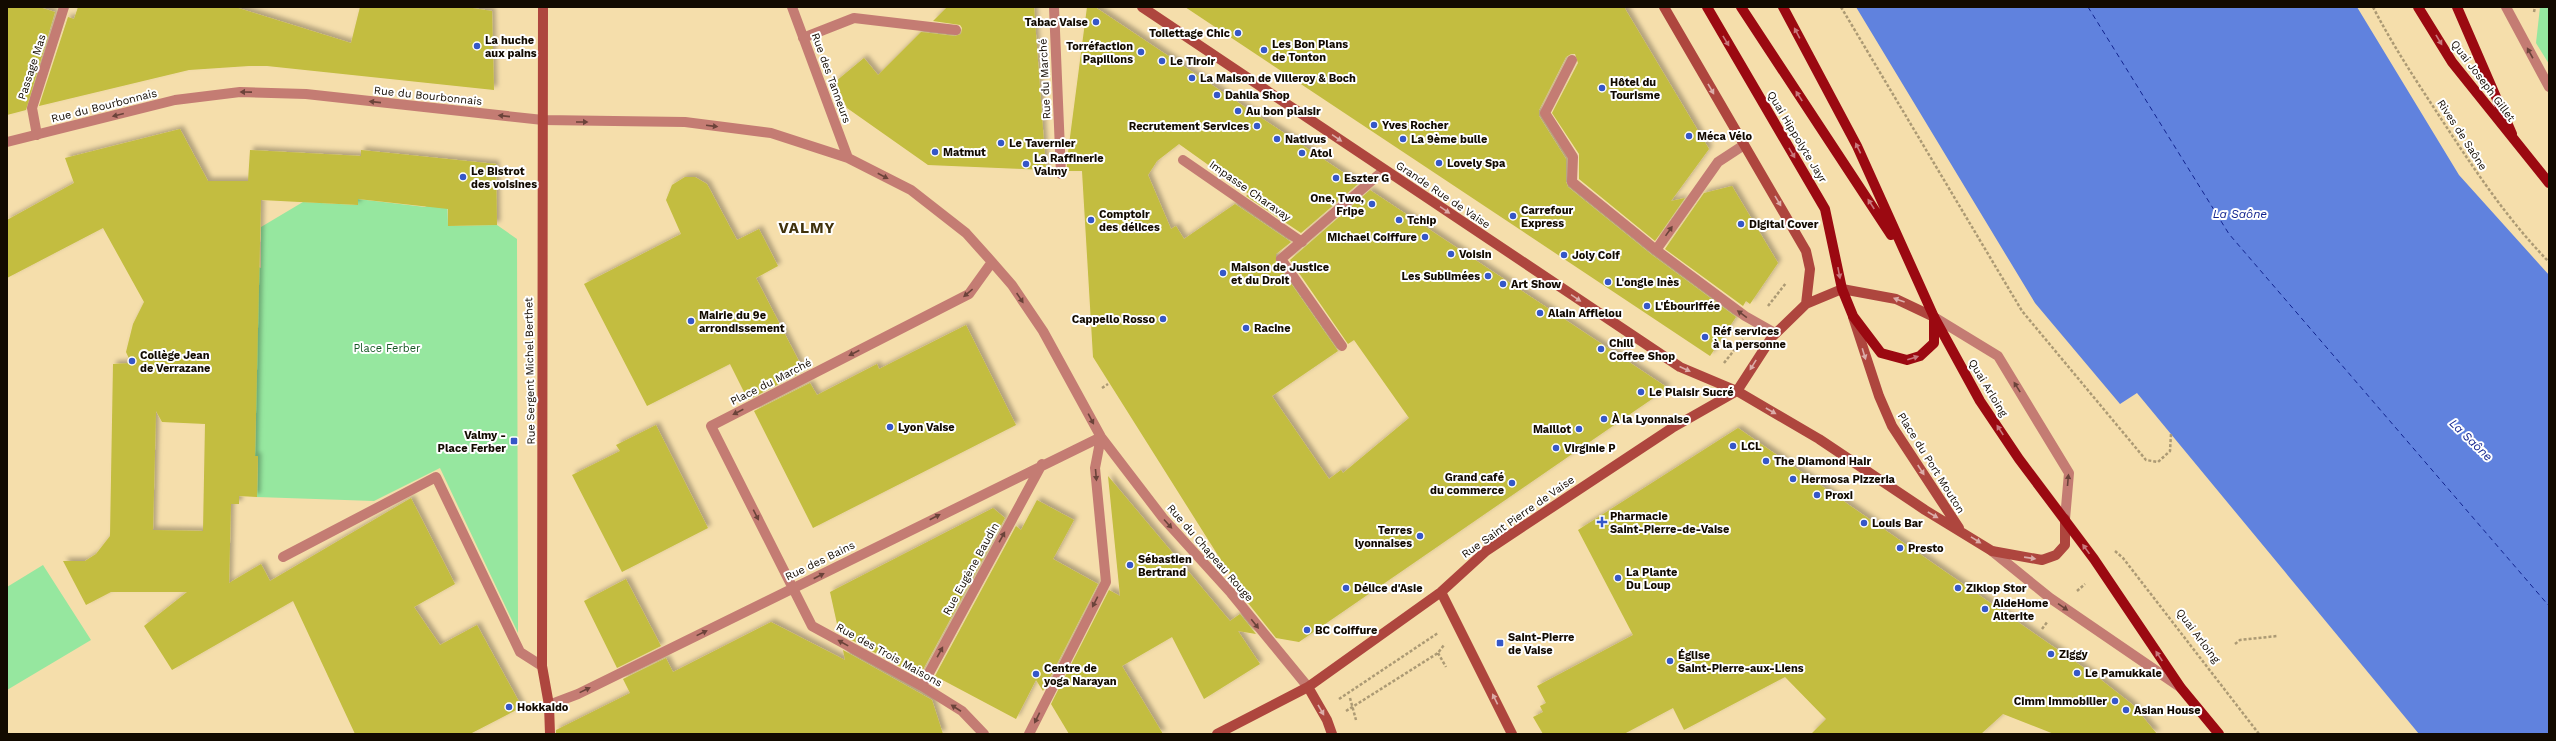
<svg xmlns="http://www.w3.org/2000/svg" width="2556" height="741" font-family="'Work Sans',sans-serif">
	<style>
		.green { fill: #96e79f }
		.water { fill: #6082de }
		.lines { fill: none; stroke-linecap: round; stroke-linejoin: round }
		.ferry { stroke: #12248f; stroke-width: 1; stroke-dasharray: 5 4; stroke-linecap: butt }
		.building { fill: #c3bd3f; fill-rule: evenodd; filter: url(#shadow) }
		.path { stroke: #ac9a74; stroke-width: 2.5; stroke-dasharray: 3 2; stroke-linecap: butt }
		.lane { stroke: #c47c73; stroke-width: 10 }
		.street { stroke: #c47c73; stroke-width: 10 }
		.secondary { stroke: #ae463e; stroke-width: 10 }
		.primary { stroke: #9b0911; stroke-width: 10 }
		.oneway { fill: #c8787c }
		.oneway2 { fill: #6b433a }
		.oneway3 { fill: #dbaca8 }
		.poi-dot { fill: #3557c8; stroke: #fff; stroke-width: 1.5 }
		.labels { text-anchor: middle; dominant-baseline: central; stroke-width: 4; stroke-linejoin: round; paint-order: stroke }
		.poi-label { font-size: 11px; font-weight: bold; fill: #120a00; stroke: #fff; text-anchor: start }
		.street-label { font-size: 11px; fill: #120a00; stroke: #fff }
		.park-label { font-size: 11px; fill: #175824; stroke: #fff }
		.water-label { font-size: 12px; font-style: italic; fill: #12248f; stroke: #fff }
		.district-label { font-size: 15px; font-weight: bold; letter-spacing: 1px; fill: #40320c; stroke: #fff }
	</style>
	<defs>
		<filter id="shadow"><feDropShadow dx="3.5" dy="-3.5" stdDeviation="2" flood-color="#0004"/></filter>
	</defs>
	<rect width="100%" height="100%" fill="#f5deab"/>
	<path class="green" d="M2540 7H2549V64L2536 43Z
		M447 193 448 226 497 225 517 239 518 633 440 468 374 501 257 497 258 456H255L258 267 261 268V227L303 202 357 205 358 199 425 207Z
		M43 565 91 640 7 690V587Z"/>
	<path class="water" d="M1856 7H2357L2459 175 2549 275V734H2419L2137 393 2120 404 2035 303Z"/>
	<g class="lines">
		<path class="ferry" d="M2088 7 2229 234 2549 606"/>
	</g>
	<path class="building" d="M7 7H39L55 12 26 110 7 115Z
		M78 7H235L351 43 360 7H466L492 11 494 90 267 66H249L189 70 39 106 68 17 74 19Z
		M947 7H1034L1046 170 928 165 847 108 835 82 864 58 878 75 921 32 955 36 961 34 962 28 960 25 933 21Z
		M1087 7H1095L1359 183 1301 233 1246 196 1249 194 1179 144 1157 161 1148 175 1171 229 1176 226 1184 239 1235 204 1291 242 1276 254V262L1338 351 1272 396 1329 479 1341 470 1343 473 1409 418 1354 340 1348 344 1290 260 1370 190 1668 388 1299 642 1276 638 1248 603 1093 357 1082 171H1067V160Z
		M1185 7H1624L1709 149 1671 201 1685 198 1655 241 1579 179V154L1552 113 1578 63 1575 54H1571L1566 57 1539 110V116L1566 159V182L1568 187 1652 255 1736 317 1710 356Z
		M180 129 208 181H248L250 150 361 156V150L496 164 497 225 448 226V209L358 199V205L261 200 255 456H258L257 497 239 496V504H231L229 583 261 564 270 581 411 498 455 584 414 607 440 645 477 625 522 707 470 734H355L293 601 172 670 144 626 187 592H111L86 605 63 561H85L96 554 110 536 113 364 131 363 126 352 133 324 144 302 103 228 7 278V220L74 183 65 158ZM156 411 162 422 205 424 203 531 153 530Z
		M685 177H695L707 184 737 240 759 229 778 266 756 278 804 371 748 400 730 364 647 406 584 284 681 234 666 200 672 185Z
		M1732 186 1778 263 1750 304 1746 301 1743 306 1665 249 1704 193Z
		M966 325 1016 425 813 528 754 411 810 383 817 395 877 364 879 369Z
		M656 425 708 528 622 572 572 475 620 451 616 445Z
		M1738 428 2100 679 2133 705 2157 734H2054L2003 714 1981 734H1811L1826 719 1785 677 1684 730 1673 708 1624 734H1543L1533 717 1543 712 1540 706 1546 703 1537 686 1633 635 1578 530Z
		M1108 476 1230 621 1240 614 1256 634 1238 631 1260 664 1204 699 1172 637 1122 666 1163 734H1069L1051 704 1109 590 1120 596Z
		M1037 500 1074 520 1053 559 1098 584 1043 691 1036 680 1016 719 935 676 1016 526 1021 530Z
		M993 508 1005 518 919 677 839 633 830 592Z
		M626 579 661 646 617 668 584 601Z
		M771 622 845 660 843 650 932 700 943 734H556V730L630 693 623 679 666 658 673 672Z"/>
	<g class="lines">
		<path class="path" d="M1841 7 2022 311 2146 460 2158 462 2170 451 2171 434
			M2373 7C2392 44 2415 79 2438 114 2472 166 2506 218 2549 262
			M2534 12 2535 7
			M1258 282 1266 274
			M1768 306 1786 283
			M1724 363 1743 339
			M1102 388 1108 384
			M2115 551 2123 558 2259 734
			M2077 591 2085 584
			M2042 629 2048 621
			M2235 644 2240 640 2277 636
			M1438 653 1446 667
			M1350 698 1356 720
			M1339 699 1438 633
			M1346 711 1438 653 1444 645"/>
		<path class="lane" d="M37 135 32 108 64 7
			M1183 160 1302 242
			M1934 317 1998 356 2069 473 2065 519
			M1342 346 1281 259 1384 170
			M283 557 436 477 520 652 542 666"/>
		<path class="street" d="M792 7 848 158
			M1054 7 1061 174
			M2506 7 2549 87
			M803 38 854 18 956 30
			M1572 60 1545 113 1573 157 1572 182 1656 250
			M7 142 175 100 240 92 306 94 543 120 685 122 771 133 848 158 911 190 966 233 992 262 1012 285 1043 331 1101 437 1163 518 1231 593 1308 687
			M1744 145 1718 162 1656 250 1745 316 1775 333
			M1992 551 2050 598 2180 687
			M922 686 1042 464
			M549 705 578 694 1101 437
			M984 734 962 711 922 686 812 626 711 426 969 294 992 262
			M1029 734 1106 582 1095 468 1101 437"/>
		<path class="secondary" d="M543 7 542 666 549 705 550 734
			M1142 7 1680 367 1737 391 1819 439 1925 510 1992 551 2042 560 2056 555 2065 545V519
			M1664 7 1806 251 1810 269 1806 304
			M1853 317 1879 396 1892 426 1959 528
			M1441 592 1512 734
			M1308 687 1327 720 1332 734
			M1217 734 1308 687 1441 592 1486 551 1672 428 1737 391 1772 337 1806 304 1842 289 1896 299 1934 317"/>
		<path class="primary" d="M1707 7 1825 209 1842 289 1853 316 1881 353 1907 360 1920 356 1934 343V320
			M1741 7 1891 235
			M1783 7 1857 146 1934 317 1980 401 2019 459 2094 559 2181 688 2219 734
			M2418 7 2452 62 2549 183
			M2457 7 2512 134"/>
	</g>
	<defs><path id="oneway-solid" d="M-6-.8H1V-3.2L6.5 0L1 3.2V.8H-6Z"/></defs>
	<g class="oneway">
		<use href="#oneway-solid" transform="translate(1797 33) rotate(-118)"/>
		<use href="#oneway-solid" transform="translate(2439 40) rotate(59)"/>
		<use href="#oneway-solid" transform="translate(1726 41) rotate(59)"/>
		<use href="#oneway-solid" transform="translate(1799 96) rotate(-123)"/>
		<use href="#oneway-solid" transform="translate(1858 148) rotate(-116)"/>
		<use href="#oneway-solid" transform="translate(1792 153) rotate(59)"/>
		<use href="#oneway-solid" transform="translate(1871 204) rotate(-123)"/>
		<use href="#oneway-solid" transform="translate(1839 273) rotate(79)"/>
		<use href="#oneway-solid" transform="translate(1913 358) rotate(-17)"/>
		<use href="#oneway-solid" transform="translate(2000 430) rotate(-123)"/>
		<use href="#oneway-solid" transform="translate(2086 549) rotate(-126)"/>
		<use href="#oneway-solid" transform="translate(2159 656) rotate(-124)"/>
	</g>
	<g class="oneway2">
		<use href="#oneway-solid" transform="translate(2530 53) rotate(-119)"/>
		<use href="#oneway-solid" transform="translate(246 92) rotate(-179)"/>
		<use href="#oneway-solid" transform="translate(375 102) rotate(-174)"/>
		<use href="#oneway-solid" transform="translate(118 115) rotate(166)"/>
		<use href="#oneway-solid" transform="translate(504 116) rotate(-174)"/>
		<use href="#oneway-solid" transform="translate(582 122)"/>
		<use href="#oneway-solid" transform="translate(712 126) rotate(7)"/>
		<use href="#oneway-solid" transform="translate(883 176) rotate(28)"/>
		<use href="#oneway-solid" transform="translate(1669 231) rotate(-55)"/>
		<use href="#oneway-solid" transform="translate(968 293) rotate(140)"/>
		<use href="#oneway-solid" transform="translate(1020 298) rotate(56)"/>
		<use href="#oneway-solid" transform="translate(1742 314) rotate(-144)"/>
		<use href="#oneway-solid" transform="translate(854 353) rotate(153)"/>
		<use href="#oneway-solid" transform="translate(2017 387) rotate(-122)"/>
		<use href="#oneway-solid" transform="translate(738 412) rotate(153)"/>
		<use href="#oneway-solid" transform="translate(1091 419) rotate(62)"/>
		<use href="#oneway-solid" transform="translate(1096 475) rotate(85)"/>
		<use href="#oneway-solid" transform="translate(2068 480) rotate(-85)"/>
		<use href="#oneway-solid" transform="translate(756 515) rotate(63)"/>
		<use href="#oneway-solid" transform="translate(935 517) rotate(-27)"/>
		<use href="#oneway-solid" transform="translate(1168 524) rotate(48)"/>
		<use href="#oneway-solid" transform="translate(1002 537) rotate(-61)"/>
		<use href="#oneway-solid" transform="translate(819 576) rotate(-27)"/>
		<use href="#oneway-solid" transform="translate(1095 602) rotate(117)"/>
		<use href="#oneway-solid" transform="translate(2063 607) rotate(34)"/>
		<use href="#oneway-solid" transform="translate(1255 624) rotate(51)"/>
		<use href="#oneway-solid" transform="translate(702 633) rotate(-26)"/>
		<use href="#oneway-solid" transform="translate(843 643) rotate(-151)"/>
		<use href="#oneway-solid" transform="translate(940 652) rotate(-61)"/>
		<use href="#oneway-solid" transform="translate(585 690) rotate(-26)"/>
		<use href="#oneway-solid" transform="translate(956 708) rotate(-147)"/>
		<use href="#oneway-solid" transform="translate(1037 718) rotate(116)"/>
	</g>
	<g class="oneway3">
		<use href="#oneway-solid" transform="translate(1711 89) rotate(60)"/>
		<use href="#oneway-solid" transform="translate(1337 138) rotate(34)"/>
		<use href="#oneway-solid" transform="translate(1778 201) rotate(59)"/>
		<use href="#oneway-solid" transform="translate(1445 210) rotate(34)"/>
		<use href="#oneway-solid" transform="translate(1576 298) rotate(34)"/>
		<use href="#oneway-solid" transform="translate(1899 300) rotate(-160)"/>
		<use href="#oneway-solid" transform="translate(1864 354) rotate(73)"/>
		<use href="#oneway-solid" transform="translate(1753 365) rotate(122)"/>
		<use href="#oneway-solid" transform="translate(1685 369) rotate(24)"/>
		<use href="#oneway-solid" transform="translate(1771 411) rotate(30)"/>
		<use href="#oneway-solid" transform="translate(1921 470) rotate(57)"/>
		<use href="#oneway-solid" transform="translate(1933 515) rotate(30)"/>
		<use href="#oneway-solid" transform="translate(1976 540) rotate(32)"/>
		<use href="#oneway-solid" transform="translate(2030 558) rotate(8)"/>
		<use href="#oneway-solid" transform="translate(1495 699) rotate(-116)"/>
		<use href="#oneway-solid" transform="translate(1321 710) rotate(60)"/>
	</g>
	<g class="poi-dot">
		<circle cx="1096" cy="22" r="4"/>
		<circle cx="1238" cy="33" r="4"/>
		<circle cx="477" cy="46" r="4"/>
		<circle cx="1264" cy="50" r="4"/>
		<circle cx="1141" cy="52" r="4"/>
		<circle cx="1162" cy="61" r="4"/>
		<circle cx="1192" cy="78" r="4"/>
		<circle cx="1602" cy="88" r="4"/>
		<circle cx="1217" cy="95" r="4"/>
		<circle cx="1238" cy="111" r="4"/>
		<circle cx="1374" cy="125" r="4"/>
		<circle cx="1257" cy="126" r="4"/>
		<circle cx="1689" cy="136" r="4"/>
		<circle cx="1277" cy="139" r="4"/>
		<circle cx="1403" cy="139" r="4"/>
		<circle cx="1001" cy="143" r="4"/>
		<circle cx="935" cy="152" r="4"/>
		<circle cx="1302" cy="153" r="4"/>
		<circle cx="1439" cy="163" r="4"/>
		<circle cx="1026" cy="164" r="4"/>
		<circle cx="463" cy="177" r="4"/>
		<circle cx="1336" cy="178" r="4"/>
		<circle cx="1372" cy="204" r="4"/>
		<circle cx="1513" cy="216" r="4"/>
		<circle cx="1091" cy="220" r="4"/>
		<circle cx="1399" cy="220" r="4"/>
		<circle cx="1741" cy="224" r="4"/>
		<circle cx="1425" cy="237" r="4"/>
		<circle cx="1451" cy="254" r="4"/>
		<circle cx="1564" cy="255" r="4"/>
		<circle cx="1223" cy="273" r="4"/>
		<circle cx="1488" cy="276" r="4"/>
		<circle cx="1608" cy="282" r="4"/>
		<circle cx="1503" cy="284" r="4"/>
		<circle cx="1647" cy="306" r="4"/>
		<circle cx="1540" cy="313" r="4"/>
		<circle cx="1163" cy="319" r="4"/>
		<circle cx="691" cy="321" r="4"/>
		<circle cx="1246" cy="328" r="4"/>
		<circle cx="1705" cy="337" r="4"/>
		<circle cx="1601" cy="349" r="4"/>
		<circle cx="132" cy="361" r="4"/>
		<circle cx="1641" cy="392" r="4"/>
		<circle cx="1604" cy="419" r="4"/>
		<circle cx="890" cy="427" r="4"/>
		<circle cx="1579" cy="429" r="4"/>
		<rect x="510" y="437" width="8" height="8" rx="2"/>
		<circle cx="1733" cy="446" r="4"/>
		<circle cx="1556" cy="448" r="4"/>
		<circle cx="1766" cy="461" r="4"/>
		<circle cx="1793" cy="479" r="4"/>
		<circle cx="1512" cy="483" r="4"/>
		<circle cx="1817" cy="495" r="4"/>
		<path d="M1600 516h4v4h4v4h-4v4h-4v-4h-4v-4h4z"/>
		<circle cx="1864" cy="523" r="4"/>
		<circle cx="1420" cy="536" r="4"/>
		<circle cx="1900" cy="548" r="4"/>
		<circle cx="1130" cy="565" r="4"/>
		<circle cx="1618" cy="578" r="4"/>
		<circle cx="1346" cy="588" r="4"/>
		<circle cx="1958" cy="588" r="4"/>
		<circle cx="1985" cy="609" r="4"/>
		<circle cx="1307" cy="630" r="4"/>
		<rect x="1496" y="639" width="8" height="8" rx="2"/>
		<circle cx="2051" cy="654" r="4"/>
		<circle cx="1670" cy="661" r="4"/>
		<circle cx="2077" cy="673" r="4"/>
		<circle cx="1036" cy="674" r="4"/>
		<circle cx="2115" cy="701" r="4"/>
		<circle cx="509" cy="707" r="4"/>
		<circle cx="2126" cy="710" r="4"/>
	</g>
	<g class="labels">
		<g class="poi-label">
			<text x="1088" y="22" text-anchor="end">Tabac Vaise</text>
			<text x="1230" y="33" text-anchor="end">Toilettage Chic</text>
			<text x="485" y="40">La huche<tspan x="485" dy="13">aux pains</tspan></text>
			<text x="1272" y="44">Les Bon Plans<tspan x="1272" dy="13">de Tonton</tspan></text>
			<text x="1133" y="46" text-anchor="end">Torréfaction<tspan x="1133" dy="13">Papillons</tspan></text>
			<text x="1170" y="61">Le Tiroir</text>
			<text x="1200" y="78">La Maison de Villeroy &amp; Boch</text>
			<text x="1610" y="82">Hôtel du<tspan x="1610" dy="13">Tourisme</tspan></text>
			<text x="1225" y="95">Dahlia Shop</text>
			<text x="1246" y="111">Au bon plaisir</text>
			<text x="1382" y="125">Yves Rocher</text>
			<text x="1249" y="126" text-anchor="end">Recrutement Services</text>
			<text x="1697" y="136">Méca Vélo</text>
			<text x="1285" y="139">Nativus</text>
			<text x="1411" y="139">La 9ème bulle</text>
			<text x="1009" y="143">Le Tavernier</text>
			<text x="943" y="152">Matmut</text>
			<text x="1310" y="153">Atol</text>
			<text x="1034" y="158">La Raffinerie<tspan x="1034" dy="13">Valmy</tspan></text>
			<text x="1447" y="163">Lovely Spa</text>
			<text x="471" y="171">Le Bistrot<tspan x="471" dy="13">des voisines</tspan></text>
			<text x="1344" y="178">Eszter G</text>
			<text x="1364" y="198" text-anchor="end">One, Two,<tspan x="1364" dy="13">Fripe</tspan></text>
			<text x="1521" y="210">Carrefour<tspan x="1521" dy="13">Express</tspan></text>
			<text x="1099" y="214">Comptoir<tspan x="1099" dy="13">des délices</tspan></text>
			<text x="1407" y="220">Tchip</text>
			<text x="1749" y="224">Digital Cover</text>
			<text x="1417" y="237" text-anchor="end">Michael Coiffure</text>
			<text x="1459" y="254">Voisin</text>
			<text x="1572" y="255">Joly Coif</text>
			<text x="1231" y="267">Maison de Justice<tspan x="1231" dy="13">et du Droit</tspan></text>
			<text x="1480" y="276" text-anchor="end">Les Sublimées</text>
			<text x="1616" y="282">L'ongle Inès</text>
			<text x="1511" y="284">Art Show</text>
			<text x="1655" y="306">L'Ébouriffée</text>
			<text x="1548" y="313">Alain Afflelou</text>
			<text x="699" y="315">Mairie du 9e<tspan x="699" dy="13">arrondissement</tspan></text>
			<text x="1155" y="319" text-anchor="end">Cappello Rosso</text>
			<text x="1254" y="328">Racine</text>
			<text x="1713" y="331">Réf services<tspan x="1713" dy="13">à la personne</tspan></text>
			<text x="1609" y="343">Chill<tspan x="1609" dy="13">Coffee Shop</tspan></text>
			<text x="140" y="355">Collège Jean<tspan x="140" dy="13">de Verrazane</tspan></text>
			<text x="1649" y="392">Le Plaisir Sucré</text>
			<text x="1612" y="419">À la Lyonnaise</text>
			<text x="898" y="427">Lyon Vaise</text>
			<text x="1571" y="429" text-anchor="end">Maillot</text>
			<text x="506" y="435" text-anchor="end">Valmy -<tspan x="506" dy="13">Place Ferber</tspan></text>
			<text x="1741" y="446">LCL</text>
			<text x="1564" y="448">Virginie P</text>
			<text x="1774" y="461">The Diamond Hair</text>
			<text x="1504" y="477" text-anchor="end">Grand café<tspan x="1504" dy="13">du commerce</tspan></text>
			<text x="1801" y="479">Hermosa Pizzeria</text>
			<text x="1825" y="495">Proxi</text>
			<text x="1610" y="516">Pharmacie<tspan x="1610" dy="13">Saint-Pierre-de-Vaise</tspan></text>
			<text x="1872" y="523">Louis Bar</text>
			<text x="1412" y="530" text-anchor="end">Terres<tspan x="1412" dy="13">lyonnaises</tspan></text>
			<text x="1908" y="548">Presto</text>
			<text x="1138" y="559">Sébastien<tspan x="1138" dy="13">Bertrand</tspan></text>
			<text x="1626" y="572">La Plante<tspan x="1626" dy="13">Du Loup</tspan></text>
			<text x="1354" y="588">Délice d'Asie</text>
			<text x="1966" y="588">Ziklop Stor</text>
			<text x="1993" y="603">AideHome<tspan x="1993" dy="13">Alterite</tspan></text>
			<text x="1315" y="630">BC Coiffure</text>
			<text x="1508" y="637">Saint-Pierre<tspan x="1508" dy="13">de Vaise</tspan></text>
			<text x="2059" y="654">Ziggy</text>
			<text x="1678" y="655">Église<tspan x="1678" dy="13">Saint-Pierre-aux-Liens</tspan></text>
			<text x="1044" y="668">Centre de<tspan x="1044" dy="13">yoga Narayan</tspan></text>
			<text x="2085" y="673">Le Pamukkale</text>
			<text x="2107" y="701" text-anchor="end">Cimm Immobilier</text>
			<text x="517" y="707">Hokkaido</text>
			<text x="2134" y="710">Asian House</text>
		</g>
		<g class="street-label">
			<text transform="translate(32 67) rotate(-72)">Passage Mas</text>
			<text transform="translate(831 78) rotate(70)">Rue des Tanneurs</text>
			<text transform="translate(1045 79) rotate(-93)">Rue du Marché</text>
			<text transform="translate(2483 81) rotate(53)">Quai Joseph Gillet</text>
			<text transform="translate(428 96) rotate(6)">Rue du Bourbonnais</text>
			<text transform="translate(104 106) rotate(-14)">Rue du Bourbonnais</text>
			<text transform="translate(2462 135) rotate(57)">Rives de Saône</text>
			<text transform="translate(1797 137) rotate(59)">Quai Hippolyte Jayr</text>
			<text transform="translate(1250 191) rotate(35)">Impasse Charavay</text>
			<text transform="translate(1443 195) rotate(34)">Grande Rue de Vaise</text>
			<text transform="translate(530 371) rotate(-91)">Rue Sergent Michel Berthet</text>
			<text transform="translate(771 382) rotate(-27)">Place du Marché</text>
			<text transform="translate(1988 388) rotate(59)">Quai Arloing</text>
			<text transform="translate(1931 463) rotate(58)">Place du Port Mouton</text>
			<text transform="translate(1518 517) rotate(-35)">Rue Saint Pierre de Vaise</text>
			<text transform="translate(1210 553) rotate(49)">Rue du Chapeau Rouge</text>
			<text transform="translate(820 561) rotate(-26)">Rue des Bains</text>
			<text transform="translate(971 569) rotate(-61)">Rue Eugène Baudin</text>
			<text transform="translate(2198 636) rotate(53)">Quai Arloing</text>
			<text transform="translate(889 655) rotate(29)">Rue des Trois Maisons</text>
		</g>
		<g class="park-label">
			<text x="387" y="348">Place Ferber</text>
		</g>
		<g class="water-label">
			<text x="2240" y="214">La Saône</text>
			<text transform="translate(2471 440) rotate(44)">La Saône</text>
		</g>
		<g class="district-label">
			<text x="807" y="228">VALMY</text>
		</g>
	</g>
	<rect width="2556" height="741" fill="none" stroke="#120a00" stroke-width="16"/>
</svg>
